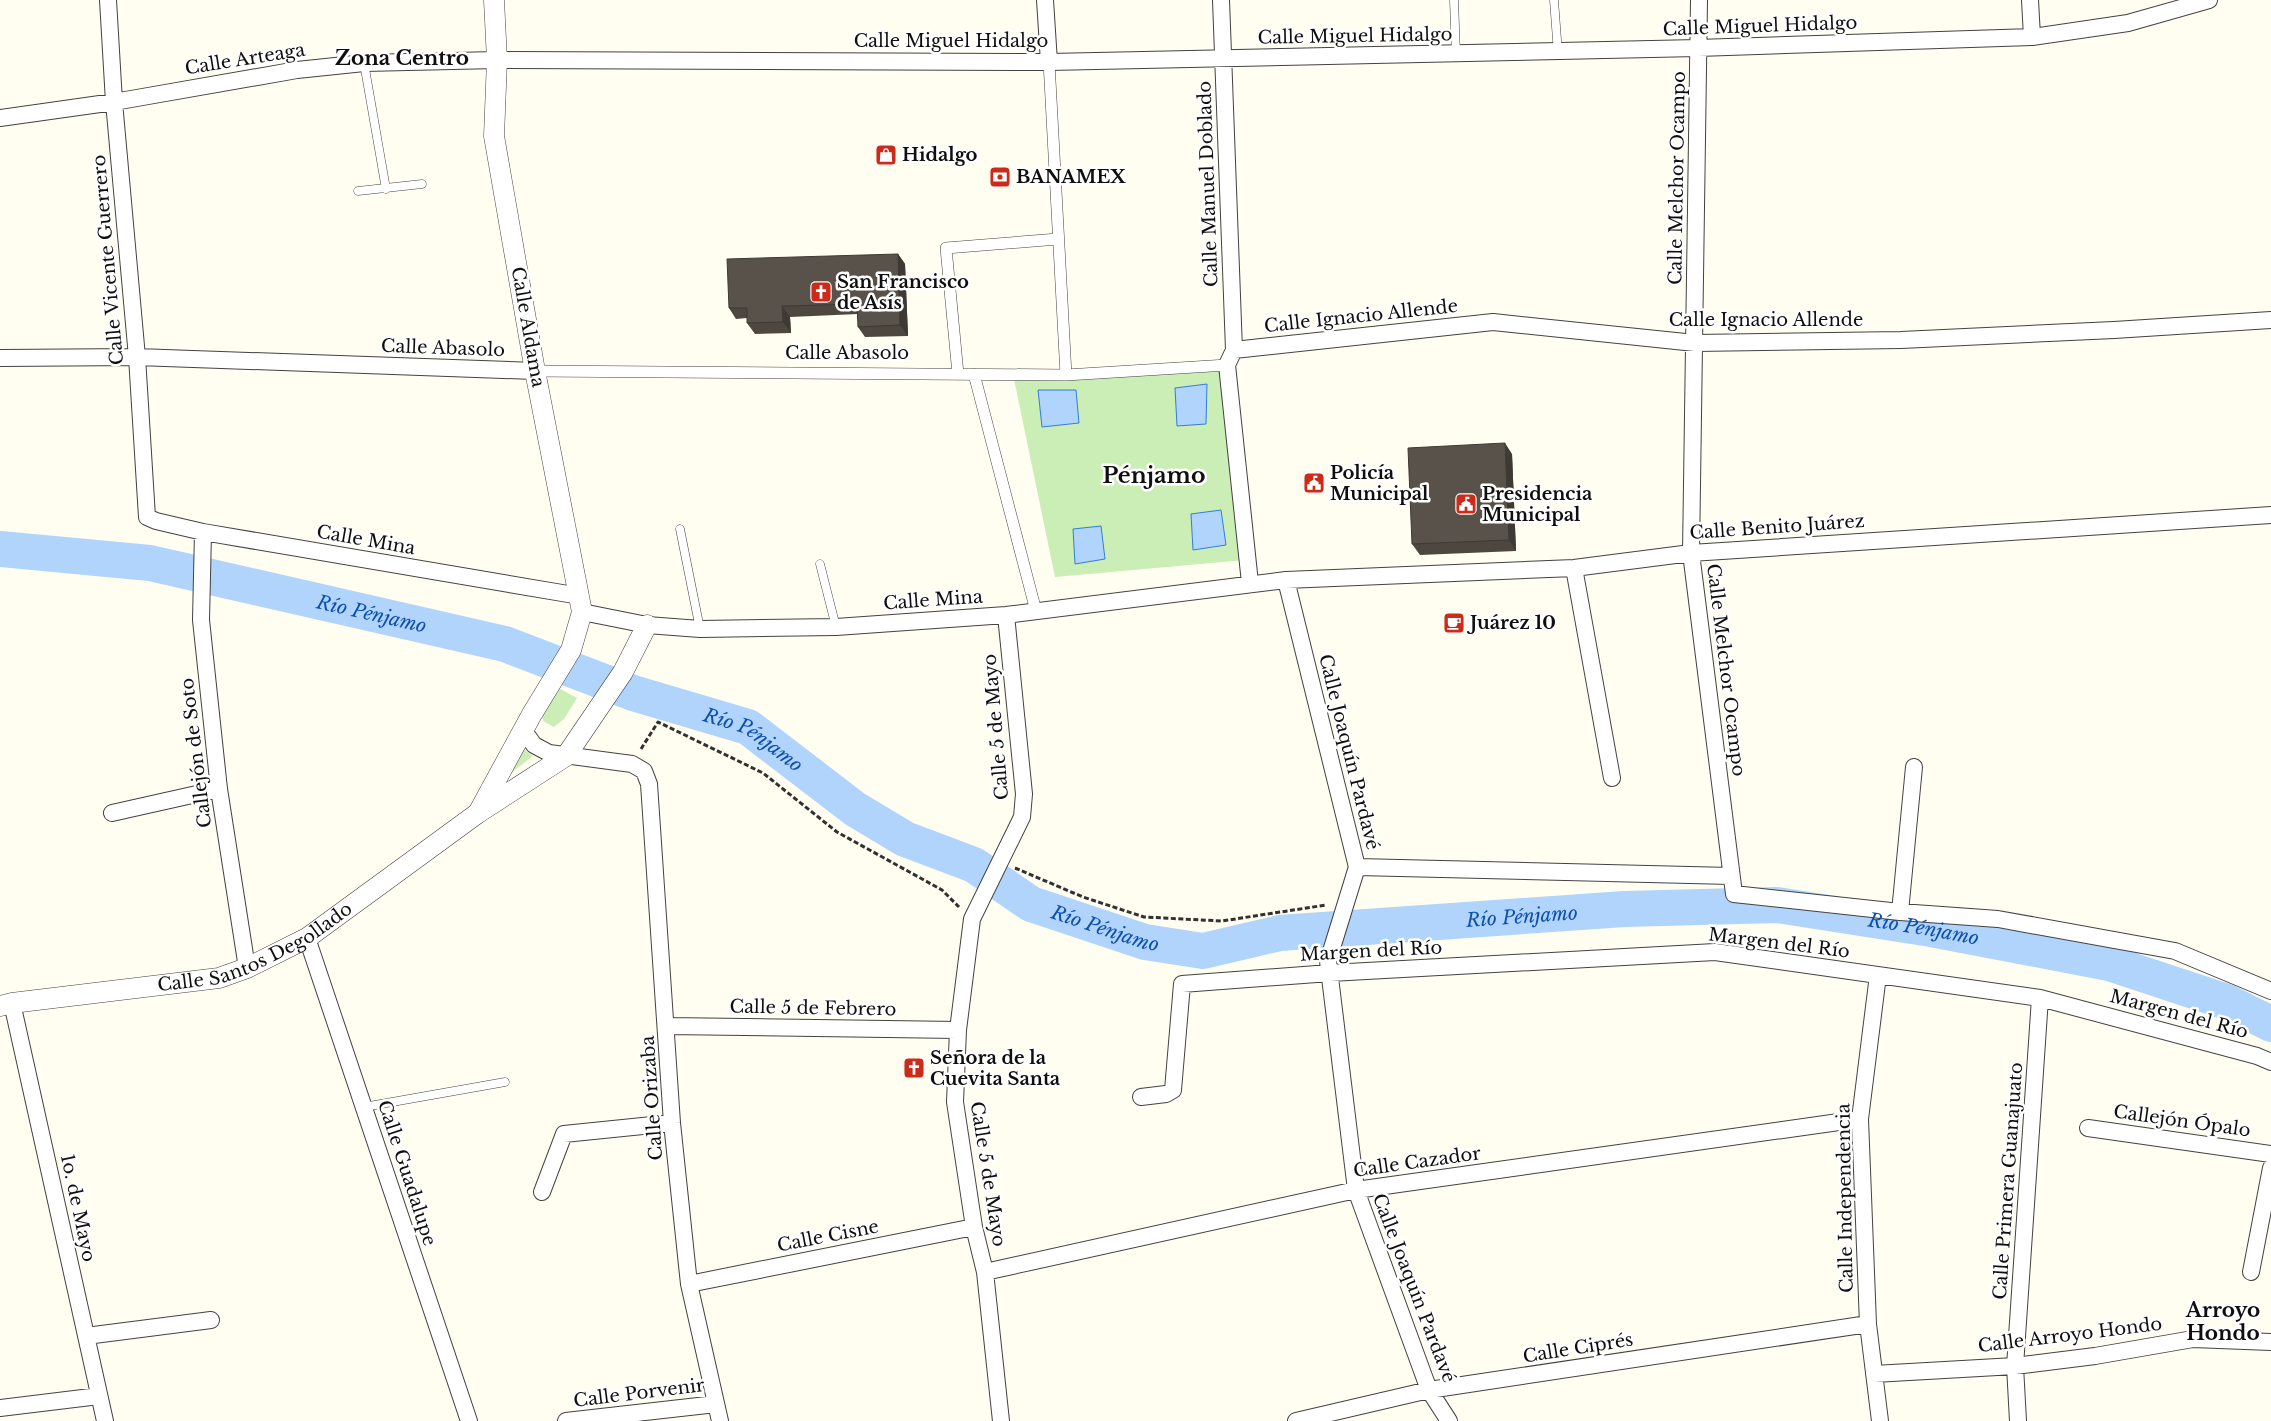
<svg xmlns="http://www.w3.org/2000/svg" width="2271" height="1421" font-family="'Libre Baskerville',serif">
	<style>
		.green { fill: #cbeeb6 }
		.water { fill: #b0d4fb; stroke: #307ed9 }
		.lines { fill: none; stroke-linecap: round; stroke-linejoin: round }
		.river { stroke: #b0d4fb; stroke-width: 36 }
		.service-casing { stroke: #424242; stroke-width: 9 }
		.pedestrian-casing { stroke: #424242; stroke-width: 12 }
		.minor-casing { stroke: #424242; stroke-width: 18 }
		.tertiary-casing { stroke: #424242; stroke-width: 21 }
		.path { stroke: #313131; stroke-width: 3; stroke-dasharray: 5 2.5; stroke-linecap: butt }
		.service { stroke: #fff; stroke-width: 8 }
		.pedestrian { stroke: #fff; stroke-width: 11 }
		.minor { stroke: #fff; stroke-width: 16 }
		.tertiary { stroke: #fff; stroke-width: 20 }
		.wall { fill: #4d4740 }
		.shaded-wall { fill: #3e3934 }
		.building { fill: #59524a; stroke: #3e3934 }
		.labels { text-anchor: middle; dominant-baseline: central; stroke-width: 5; stroke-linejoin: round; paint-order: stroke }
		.street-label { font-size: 18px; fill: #0f0f0f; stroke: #fff }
		.poi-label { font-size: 18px; font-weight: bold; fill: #0f0f0f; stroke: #fff; text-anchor: start }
		.water-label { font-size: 19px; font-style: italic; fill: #0c4fad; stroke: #fff }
		.quarter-label { font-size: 20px; font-weight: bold; fill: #0f0f0f; stroke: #fff }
		.district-label { font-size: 22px; font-weight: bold; fill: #0f0f0f; stroke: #fff }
	</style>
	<rect width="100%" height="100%" fill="#fffef1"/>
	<path class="green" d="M1220 367 1245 560 1055 577 1014 379Z
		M555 686 577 698 564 719 554 727 543 721 541 710Z
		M518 745 533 756 502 780Z"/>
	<path class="water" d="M1207 384 1206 424 1177 426 1175 388Z
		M1038 390H1076L1079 423 1042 427Z
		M1221 510 1226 545 1193 550 1191 514Z
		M1101 526 1105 559 1075 564 1073 529Z"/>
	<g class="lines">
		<path class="river" id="s1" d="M0 549 150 563 505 644 633 693 748 727 855 809 905 839 974 865 1031 904 1145 942 1203 951 1280 933 1624 909 1777 905 1931 929 2109 963 2227 1002 2271 1024"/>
		<g class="service-casing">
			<path id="service" d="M1454 0 1456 54
				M1554 0 1558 53
				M364 63 386 189
				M358 191 422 184
				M680 529 700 629
				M820 564 836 627
				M364 1107 505 1082"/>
		</g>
		<g class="pedestrian-casing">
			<path id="pedestrian" d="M1049 62 1066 375
				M535 371 1066 375 1227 365
				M958 374 946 248 1058 239
				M974 374 1036 611"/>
		</g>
		<g class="minor-casing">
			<path id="minor" d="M108 0 114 102 137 357 147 517 156 521 203 532 580 596
				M1045 0 1049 62
				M1221 0 1234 350 1227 365 1250 583
				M1699 0 1691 553 1734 894 1900 912 1998 919 2175 951 2271 991
				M2030 0 2032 37
				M0 118 114 102 297 70 364 63 497 60 1049 62 1698 48 2032 37 2128 23 2209 0
				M1234 350 1493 322 1695 343 1901 340 2114 330 2271 320
				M0 358 137 357 535 371
				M203 532 201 620 219 789 247 968
				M1574 568 1612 778
				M1286 580 1357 867 1328 961 1356 1190 1429 1390 1449 1421
				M582 612 647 625 700 629 836 627 1006 615 1286 580 1574 568 1691 553 2271 515
				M524 731 534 745 549 753 632 764 644 771 649 784 672 1123 689 1284 720 1421
				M112 813 219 789
				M1357 867 1731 876
				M1900 912 1914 767
				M307 938 469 1421
				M1878 975 1860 1119 1868 1324 1880 1421
				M12 1003 105 1421
				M667 1026 958 1030
				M1141 1097 1166 1094 1173 1090 1182 984 1330 973 1715 952 2040 998 2257 1056 2271 1062
				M2088 1128 2271 1154
				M542 1192 564 1134 672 1123
				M985 1272 1356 1190 1860 1119
				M2251 1272 2271 1168
				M689 1284 974 1227
				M86 1336 211 1320
				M1874 1374 2015 1366 2095 1356 2193 1339 2271 1342
				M0 1408 99 1396
				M566 1421 716 1404
				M1001 1421 985 1272 974 1227 955 1102 958 1030 972 919 1022 817 1024 794 1006 615
				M1296 1421 1429 1390 1868 1324
				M2018 1421 2015 1366 2040 998"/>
		</g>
		<g class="tertiary-casing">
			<g id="tertiary">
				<path d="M478 813 532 714 571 650 582 612 535 371 494 136 497 60 494 0"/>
				<path id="s2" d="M0 1006 12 1003 219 978 247 968 307 938 478 813 566 756 623 672 647 625"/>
			</g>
		</g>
		<path class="path" d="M641 749 658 722 763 773 837 832 942 890 959 907
			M1015 868 1083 897 1144 917 1222 921 1326 905"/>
		<use href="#service" class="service"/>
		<use href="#pedestrian" class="pedestrian"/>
		<use href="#minor" class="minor"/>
		<use href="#tertiary" class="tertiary"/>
	</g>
	<path class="wall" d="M898 254 905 264 908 336 865 337 858 327V314L790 317 791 333 755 334 747 323V318L736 319 729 308Z
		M1512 454 1516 551 1420 555 1412 544Z"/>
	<path class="shaded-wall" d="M898 254 905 264 908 336 900 325Z
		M782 306 790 317 791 333 783 322Z
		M1505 443 1512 454 1516 551 1509 540Z"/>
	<path class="building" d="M898 254 900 325 858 327 857 304 782 306 783 322 747 323V308H729L727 259Z
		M1505 443 1509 540 1412 544 1408 448Z"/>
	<defs>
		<g id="shop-square" transform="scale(1.125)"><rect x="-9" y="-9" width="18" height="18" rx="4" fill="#cc2b1a" stroke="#fff"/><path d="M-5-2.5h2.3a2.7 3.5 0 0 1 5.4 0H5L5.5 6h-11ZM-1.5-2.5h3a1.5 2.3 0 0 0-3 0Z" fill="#fff"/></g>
		<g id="bank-square" transform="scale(1.125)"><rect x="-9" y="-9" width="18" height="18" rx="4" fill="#cc2b1a" stroke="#fff"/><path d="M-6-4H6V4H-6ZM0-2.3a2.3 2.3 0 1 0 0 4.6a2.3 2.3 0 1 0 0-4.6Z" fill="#fff"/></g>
		<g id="church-square" transform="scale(1.125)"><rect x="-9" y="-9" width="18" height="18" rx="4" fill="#cc2b1a" stroke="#fff"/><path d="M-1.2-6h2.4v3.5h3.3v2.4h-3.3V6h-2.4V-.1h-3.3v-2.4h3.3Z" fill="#fff"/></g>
		<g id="civic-square" transform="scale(1.125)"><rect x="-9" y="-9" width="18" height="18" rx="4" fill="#cc2b1a" stroke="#fff"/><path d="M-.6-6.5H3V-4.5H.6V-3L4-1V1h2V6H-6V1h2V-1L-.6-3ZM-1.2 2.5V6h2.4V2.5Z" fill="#fff"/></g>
		<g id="cafe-square" transform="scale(1.125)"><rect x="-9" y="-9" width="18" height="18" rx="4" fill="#cc2b1a" stroke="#fff"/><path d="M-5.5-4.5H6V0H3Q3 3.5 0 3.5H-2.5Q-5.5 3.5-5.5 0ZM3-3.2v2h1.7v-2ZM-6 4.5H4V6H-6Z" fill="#fff"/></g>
	</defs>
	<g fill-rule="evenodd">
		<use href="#shop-square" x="886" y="155"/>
		<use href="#bank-square" x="1000" y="177"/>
		<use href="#church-square" x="821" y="292"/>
		<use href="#civic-square" x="1314" y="483"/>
		<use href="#civic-square" x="1466" y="504"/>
		<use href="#cafe-square" x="1454" y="623"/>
		<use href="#church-square" x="914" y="1068"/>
	</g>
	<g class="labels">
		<g class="street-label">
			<text transform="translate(1760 26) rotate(-2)">Calle Miguel Hidalgo</text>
			<text transform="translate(1355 36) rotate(-1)">Calle Miguel Hidalgo</text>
			<text x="951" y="41">Calle Miguel Hidalgo</text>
			<text transform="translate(245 59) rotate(-9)">Calle Arteaga</text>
			<text transform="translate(1677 178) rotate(-89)">Calle Melchor Ocampo</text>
			<text transform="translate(1208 184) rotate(-92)">Calle Manuel Doblado</text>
			<text transform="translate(108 260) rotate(-95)">Calle Vicente Guerrero</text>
			<text transform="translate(1361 316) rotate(-6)">Calle Ignacio Allende</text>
			<text x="1766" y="320">Calle Ignacio Allende</text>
			<text transform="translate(528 327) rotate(80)">Calle Aldama</text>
			<text transform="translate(443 348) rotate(2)">Calle Abasolo</text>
			<text x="847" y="353">Calle Abasolo</text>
			<text transform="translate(1777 527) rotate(-4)">Calle Benito Juárez</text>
			<text transform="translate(366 540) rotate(10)">Calle Mina</text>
			<text transform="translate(933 600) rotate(-4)">Calle Mina</text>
			<text transform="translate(1726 670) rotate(83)">Calle Melchor Ocampo</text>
			<text transform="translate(996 727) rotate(-95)">Calle 5 de Mayo</text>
			<text transform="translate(1349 752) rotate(76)">Calle Joaquín Pardavé</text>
			<text transform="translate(196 753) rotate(-97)">Callejón de Soto</text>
			<text transform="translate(1779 943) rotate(7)">Margen del Río</text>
			<text stroke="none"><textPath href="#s2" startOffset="265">Calle Santos Degollado</textPath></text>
			<text transform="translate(1371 951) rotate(-3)">Margen del Río</text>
			<text transform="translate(813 1008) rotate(1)">Calle 5 de Febrero</text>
			<text transform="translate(2179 1014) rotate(15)">Margen del Río</text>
			<text transform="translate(652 1098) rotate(-94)">Calle Orizaba</text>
			<text transform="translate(2182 1121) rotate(8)">Callejón Ópalo</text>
			<text transform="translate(1417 1162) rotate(-8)">Calle Cazador</text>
			<text transform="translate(407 1173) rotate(72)">Calle Guadalupe</text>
			<text transform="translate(988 1174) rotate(81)">Calle 5 de Mayo</text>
			<text transform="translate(2008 1181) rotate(-86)">Calle Primera Guanajuato</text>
			<text transform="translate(1845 1198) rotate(-91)">Calle Independencia</text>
			<text transform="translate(78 1208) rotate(78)">1o. de Mayo</text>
			<text transform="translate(828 1236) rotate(-11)">Calle Cisne</text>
			<text transform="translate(1414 1288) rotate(69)">Calle Joaquín Pardavé</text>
			<text transform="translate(2070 1335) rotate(-7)">Calle Arroyo Hondo</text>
			<text transform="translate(1578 1348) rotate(-9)">Calle Ciprés</text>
			<text transform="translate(639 1393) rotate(-7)">Calle Porvenir</text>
		</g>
		<g class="poi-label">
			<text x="902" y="155">Hidalgo</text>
			<text x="1016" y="177">BANAMEX</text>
			<text x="837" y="282">San Francisco<tspan x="837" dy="21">de Asís</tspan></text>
			<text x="1330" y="473">Policía<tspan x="1330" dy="21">Municipal</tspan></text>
			<text x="1482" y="494">Presidencia<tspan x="1482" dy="21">Municipal</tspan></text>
			<text x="1470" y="623">Juárez 10</text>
			<text x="930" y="1058">Señora de la<tspan x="930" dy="21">Cuevita Santa</tspan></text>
		</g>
		<g class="water-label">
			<text stroke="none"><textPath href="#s1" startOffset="378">Río Pénjamo</textPath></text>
			<text stroke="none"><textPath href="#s1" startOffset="782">Río Pénjamo</textPath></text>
			<text stroke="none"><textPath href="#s1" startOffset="1608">Río Pénjamo</textPath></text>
			<text stroke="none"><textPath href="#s1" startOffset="1186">Río Pénjamo</textPath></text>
			<text stroke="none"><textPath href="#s1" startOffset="2012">Río Pénjamo</textPath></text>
		</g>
		<g class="quarter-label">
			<text x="402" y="58">Zona Centro</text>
			<text x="2223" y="1310">Arroyo<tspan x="2223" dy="23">Hondo</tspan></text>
		</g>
		<g class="district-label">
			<text x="1154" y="475">Pénjamo</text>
		</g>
	</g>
</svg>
